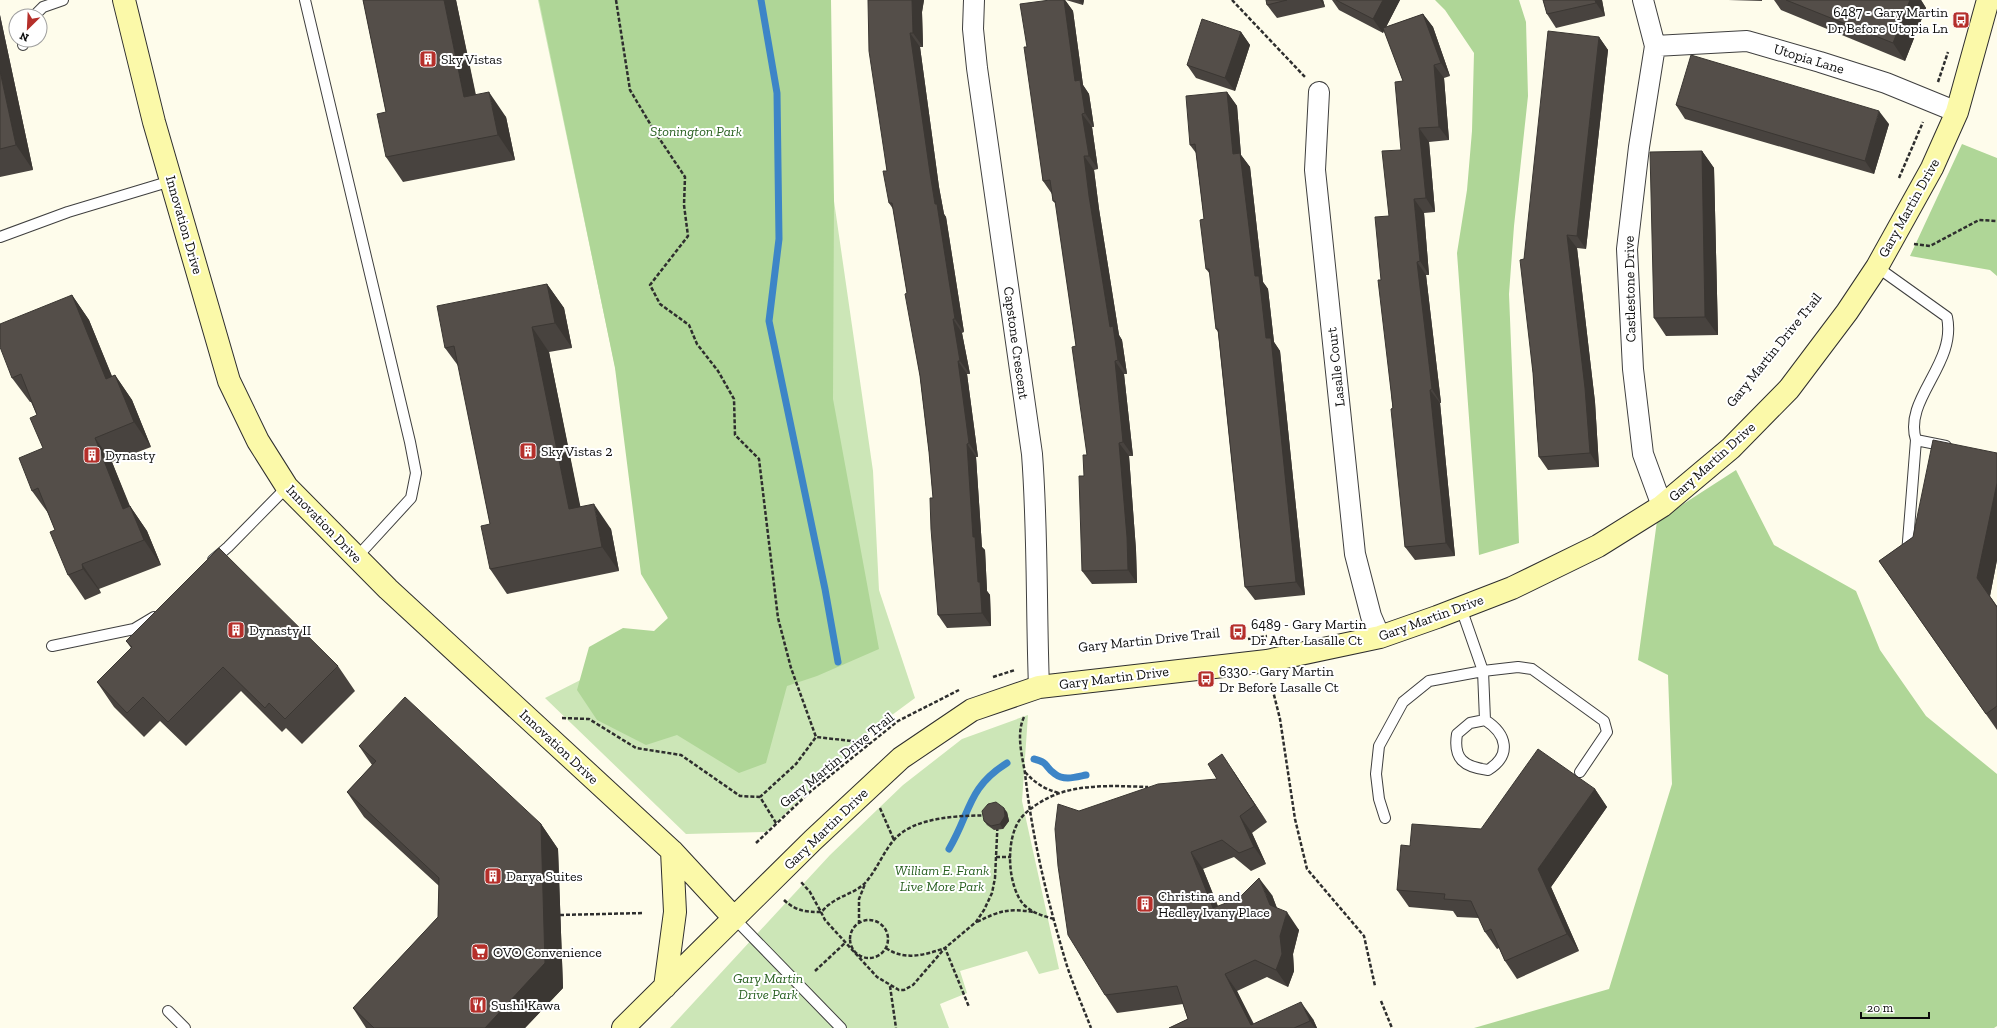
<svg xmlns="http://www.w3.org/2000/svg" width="1997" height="1028" font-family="'Zilla Slab',serif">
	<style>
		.green { fill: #cce6b7 }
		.forest { fill: #afd697 }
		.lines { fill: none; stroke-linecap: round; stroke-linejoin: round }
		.stream { stroke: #3d85c7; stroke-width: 7 }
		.lane-casing { stroke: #3f3f3f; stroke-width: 12 }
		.street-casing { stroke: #3f3f3f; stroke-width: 22 }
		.secondary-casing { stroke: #2e2e2e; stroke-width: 24 }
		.path { stroke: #2e2e2e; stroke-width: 2.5; stroke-dasharray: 4 2; stroke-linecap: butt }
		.lane { stroke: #fff; stroke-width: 10 }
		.street { stroke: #fff; stroke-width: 20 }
		.secondary { stroke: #fbf9a9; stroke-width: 22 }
		.wall { fill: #48433f }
		.shaded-wall { fill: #3b3733 }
		.building { fill: #544e49; stroke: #3b3733 }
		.labels { text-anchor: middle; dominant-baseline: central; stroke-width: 4; stroke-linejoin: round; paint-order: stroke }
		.poi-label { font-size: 14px; fill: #0c0c0c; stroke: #fff; text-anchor: start }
		.street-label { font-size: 14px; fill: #0c0c0c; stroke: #fff }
		.park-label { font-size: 14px; font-style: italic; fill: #286020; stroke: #fff }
	</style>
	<rect width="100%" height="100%" fill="#fefceb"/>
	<path class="green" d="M538 0H809L834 201 873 471 879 590 915 698 873 729 766 832 686 834 545 698 673 633 668 619Z
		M1028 715 1022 801 1059 969 1039 974 1027 951 960 971 967 993 940 1004 949 1028H670L830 855 903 785 962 739Z"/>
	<path class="forest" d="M539 0H831L834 201 833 399 879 649 817 676 787 686 766 763 739 773 677 735 646 745 597 720 577 690 589 647 623 628 654 631 668 618 641 574 615 368Z
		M1435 0H1519L1526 22 1528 96 1514 226 1509 294 1519 543 1479 555 1457 253 1467 190 1472 131 1474 53 1445 10Z
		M1962 144 1997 158V276L1990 270 1910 256Z
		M1736 470 1774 545 1856 591 1880 650 1926 716 1997 774V1026L1994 1028H1474L1609 989 1672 784 1668 675 1638 660 1657 521Z"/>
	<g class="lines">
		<path class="stream" d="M761 0 777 93 779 239 769 321 825 589 838 662
			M1034 759C1050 763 1044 767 1055 774 1064 781 1076 777 1086 775
			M949 849C971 812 967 788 1007 763"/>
		<g class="lane-casing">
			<path id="lane" d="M305 0 410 442 416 473 411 498 356 558
				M34 16 43 7 63 0
				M23 45V40
				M0 237 68 212 171 181
				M1877 267 1947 317C1957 364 1903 399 1916 440L1946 446
				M1907 554 1916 440
				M213 560 228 547 287 487
				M52 646 134 629 154 617
				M1485 720C1507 734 1512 755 1488 770 1464 767 1453 759 1457 734L1470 723 1485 720 1483 671 1518 667 1532 669 1604 721 1607 732 1580 772
				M1385 818 1379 799 1376 774 1379 746 1403 702 1429 681 1483 671 1461 608
				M734 918 841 1028
				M168 1011 185 1028"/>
		</g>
		<g class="street-casing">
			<path id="street" d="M974 0 973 29 977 68 1032 454C1038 532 1036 609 1039 687
				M1643 0 1655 46 1639 147 1627 249 1633 369 1643 454 1662 506
				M1655 46 1747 41 1820 62 1886 83 1957 112
				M1319 92 1315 170 1355 554 1371 616 1380 637"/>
		</g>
		<g class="secondary-casing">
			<path id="secondary" d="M124 0 154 122 229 381 258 441 287 487 388 589 672 851 734 918
				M665 987 675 912 672 851
				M623 1028 813 840 901 758 972 710 1039 687 1267 661 1380 637 1437 617 1512 588 1598 546 1662 506 1731 448 1789 389 1847 312 1877 267 1932 168 1957 112 1988 0"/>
		</g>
		<path class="path" d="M616 0 630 90 655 132 685 177 684 205 688 236 650 285 660 304 689 325 697 344 718 371 734 399 735 435 759 459 778 618 791 668 816 737 870 743
			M1232 0 1305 77
			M1938 82 1948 52
			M1899 178 1923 122
			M1914 244 1930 246 1979 220 1997 221
			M1248 639 1267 636
			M993 677 1015 670
			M1271 683 1280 719 1295 819 1307 869 1364 936 1375 986
			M1024 717C1016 734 1022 755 1025 773 1032 838 1048 903 1067 966 1074 987 1083 1007 1091 1028
			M562 718 589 719 636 748 681 755 740 796 760 797
			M1025 772C1035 783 1044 789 1059 793
			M880 808 894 840
			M998 815 995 878 992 893 984 910 976 922 945 948 913 985 904 990H899L877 977 825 920 821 912C824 910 826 906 830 904 841 895 856 893 866 882 877 869 883 853 893 841 915 814 967 816 998 815Z
			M776 823 760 797 796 764 816 737
			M756 843 812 790 898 721 959 690
			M996 857H1011
			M784 900C796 911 805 912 821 912L810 892 801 882
			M560 915 644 913
			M1054 919C1043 916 1033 913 1024 905 1007 886 1005 838 1021 818 1029 808 1047 797 1060 793 1086 784 1120 786 1148 787
			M850 939a19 19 0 1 1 38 0a19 19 0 1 1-38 0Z
			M977 922C999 911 1008 908 1033 912
			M859 924V899L865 884
			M886 948C904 961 925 955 945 948L969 1007
			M815 971 845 943
			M890 986 896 1028
			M1381 1001 1392 1028"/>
		<use href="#lane" class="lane"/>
		<use href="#street" class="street"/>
		<use href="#secondary" class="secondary"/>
	</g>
	<path class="wall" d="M363 0H456L476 95 506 117 515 160 403 182 386 157V112Z
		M868 0H924L922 12 923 47H920L939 187 944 214 946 217 964 332 962 333 970 374H967L978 457H976L982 547 985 550 987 591 990 595 991 626 947 628 938 615 933 498 929 452 920 376 907 293 893 209 889 203 887 171Z
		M1050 0H1065L1073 11 1083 85 1089 94 1094 127H1092L1098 169 1094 170 1099 209 1119 335 1122 340 1127 374H1124L1133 456H1129L1136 550 1137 583 1092 584 1082 571 1084 476 1087 455 1076 346 1056 204 1053 201 1052 194 1043 181 1027 47Z
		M1066 0H1084L1083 5Z
		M1266 0H1323L1325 7 1277 18 1267 5Z
		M1332 0H1400L1386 27 1423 14 1433 27 1450 76 1444 78 1449 140 1429 142 1435 212 1424 213 1429 275H1426L1441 403H1440L1455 556 1415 560 1405 547 1381 280 1389 216 1401 150 1403 81 1384 30 1383 33 1339 10Z
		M1543 0H1602L1605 16 1556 28 1547 14Z
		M1728 0H1762V1Z
		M1774 0H1921L1926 8 1905 61 1781 10Z
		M0 15 33 170 0 177Z
		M1241 32 1250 45 1235 91 1196 78 1187 65Z
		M1599 37 1608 50 1586 249 1577 248 1595 402 1599 467 1548 470 1539 457 1533 373 1524 259Z
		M1227 92 1237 106 1241 155 1250 167 1263 282 1268 289 1274 342 1280 351 1305 595 1255 600 1245 587 1218 332 1216 329 1210 274 1206 269 1204 219 1196 153 1190 145Z
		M1676 105 1889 124 1874 174 1685 119Z
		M1702 151 1714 168 1718 335 1666 336 1654 318Z
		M547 284 564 308 572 348 549 352 580 507 611 529 619 571 507 594 490 569V524L459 367 445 348Z
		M72 295 89 320 112 376 115 375 132 400 151 447 112 462 130 506 147 531 161 565 99 589 101 593 85 600 68 575 55 530 48 513 32 491 43 448 37 415 31 402H30L12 378Z
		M1997 453V560L1990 596 1997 606V730L1879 561 1913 537Z
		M126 641 338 666 355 691 302 744 286 728 282 732 241 691 186 746 160 721 144 737 114 707 97 682 131 648Z
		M359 746 541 824 558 849 563 988 525 1028H366L353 1008 438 917 439 886 364 817 347 792 372 765Z
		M1234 772 1267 822 1252 833 1266 864 1251 871 1234 857 1203 869 1218 906 1272 895 1277 908 1299 930 1293 954 1294 971 1288 987 1267 977 1237 991 1254 1024 1313 1019 1317 1028H1169L1188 1019 1183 1004 1117 1013 1105 995 1079 811 1217 779Z
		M1595 789 1607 807 1551 887 1579 951 1517 979 1505 961 1499 948 1497 949 1485 932 1479 918 1457 917 1453 911 1409 907 1397 890 1410 846 1481 829Z
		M1007 812 1009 821 1003 829 994 830 987 825 984 821Z"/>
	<path class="shaded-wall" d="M444 0H456L481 122 464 97Z
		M912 0H924L922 12 923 47 913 33Z
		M1064 0H1065L1073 11 1083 85 1089 94 1094 127 1085 113 1075 81Z
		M1079 0H1084L1083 5Z
		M1320 0H1323L1325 7Z
		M1383 0H1400L1383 33 1373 19Z
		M1595 0H1602L1605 16 1596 3Z
		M1910 0H1921L1926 8 1905 61 1893 43Z
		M1423 14 1433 27 1450 76 1441 63Z
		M0 15 33 170 16 145 0 71Z
		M1241 32 1250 45 1235 91 1225 78Z
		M910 33 920 47 939 187 944 214 946 217 964 332 955 319 930 173Z
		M1599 37 1608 50 1586 249 1577 236Z
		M1434 65 1444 78 1449 140 1439 127Z
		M489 92 506 117 515 160 498 135Z
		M1227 92 1237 106 1241 155 1250 167 1263 282 1268 289 1274 342 1280 351 1305 595 1296 582 1266 338 1233 154Z
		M1879 111 1889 124 1874 174 1865 161Z
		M1082 114 1092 127 1098 169 1089 156Z
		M1419 128 1429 142 1435 212 1426 198Z
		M1702 151 1714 168 1718 335 1705 317Z
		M1084 156 1094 170 1099 209 1119 335 1122 340 1127 374 1118 360 1110 327 1089 196Z
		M1414 199 1424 213 1429 275 1420 261Z
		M1567 235 1577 248 1595 402 1599 467 1590 453Z
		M1417 262 1426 275 1441 403 1432 389Z
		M547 284 564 308 572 348 555 323Z
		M72 295 89 320 123 404 106 379Z
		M953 319 962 333 970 374 960 361Z
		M532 327 549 352 586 534 569 509Z
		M958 361 967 374 978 457 969 443Z
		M1115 361 1124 374 1133 456 1123 442Z
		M115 375 132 400 151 447 134 422Z
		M1430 390 1440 403 1455 556 1446 543Z
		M95 438 112 462 140 533 123 509Z
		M1119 443 1129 456 1136 550 1137 583 1128 570Z
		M967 444 976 457 982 547 985 550 987 591 990 595 991 626 982 613 973 537Z
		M1997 483V560L1990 596 1977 578Z
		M594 504 611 529 619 571 602 547Z
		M130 506 147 531 161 565 144 540Z
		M82 564 99 589 101 593 83 569Z
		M1222 754 1234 772 1267 822 1255 805Z
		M1595 789 1607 807 1551 887 1579 951 1567 934 1538 869Z
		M1004 808 1007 812 1009 821 1003 829 1000 824Z
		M1240 816 1252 833 1266 864 1254 847Z
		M541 824 558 849 563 988 525 1028H485Z
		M1191 852 1203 869 1225 925 1213 908Z
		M1259 878 1272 895 1282 922 1270 905Z
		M1287 912 1299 930 1293 954 1294 971 1288 987 1276 970 1280 936Z
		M1225 974 1237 991 1255 1028 1251 1025Z
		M1301 1002 1313 1019 1317 1028H1315L1310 1021Z"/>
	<path class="building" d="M363 0H444L464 97 489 92 498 135 386 157 377 114 386 112Z
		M868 0H912L913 33H910L930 173 935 204H937L955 319H953L960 361H958L969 443 967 444 973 537H975L978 582H980L982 613 938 615 931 529 930 498H933L929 452 920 376 905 294 907 293 892 203H889L883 171H887L869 51Z
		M1050 0H1064L1075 81 1080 80 1085 113 1082 114 1089 156H1084L1089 196 1110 327 1113 326 1118 360 1115 361 1123 442 1119 443 1127 537 1128 570 1082 571 1079 476H1084L1083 455H1087L1072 347 1076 346 1055 201H1053L1050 180 1043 181 1024 47H1027L1020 4Z
		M1266 0H1287L1267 5Z
		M1336 0H1383L1373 19Z
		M1543 0H1595L1596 3 1547 14Z
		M1786 0H1910L1893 43Z
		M1423 14 1441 63 1434 65 1439 127 1419 128 1426 198 1414 199 1420 261 1417 262 1432 389 1430 390 1446 543 1405 547 1391 409 1393 408 1378 280H1381L1375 217 1389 216 1382 151 1401 150 1395 82 1403 81 1383 28Z
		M1202 19 1241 32 1225 78 1187 65Z
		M1548 31 1599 37 1577 236 1567 235 1585 388 1590 453 1539 457 1533 373 1520 260 1524 259Z
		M1691 55 1879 111 1865 161 1676 105Z
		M0 71 16 145 0 149Z
		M1227 92 1233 154 1240 153 1255 276H1259L1266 338H1271L1296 582 1245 587 1218 329H1216L1209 269H1206L1200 220 1204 219 1195 144 1190 145 1186 96Z
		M1702 151 1705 317 1654 318 1650 152Z
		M547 284 555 323 532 327 569 509 594 504 602 547 490 569 481 526 490 524 454 346 445 348 437 306Z
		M72 295 106 379 115 375 134 422 95 438 123 509 130 506 144 540 82 564 83 569 68 575 50 532 55 530 38 488 32 491 19 458 43 448 30 418 37 415 21 374 12 378 0 347V324Z
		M1933 440 1997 453V483L1977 578 1997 607V706L1986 714 1879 561 1913 537Z
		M219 548 338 666 285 719 269 703 265 708 223 667 168 722 143 697 127 713 97 682 132 647 126 641Z
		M405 697 541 824 545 963 485 1028H374L353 1008 438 917 439 878 347 792 376 761 359 746Z
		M1538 749 1595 789 1538 869 1567 934 1505 961 1491 929 1485 932 1471 901 1444 899 1445 894 1397 890 1401 845 1410 846 1412 824 1481 829Z
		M1222 754 1255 805 1240 816 1254 847 1239 853 1222 840 1191 852 1213 908 1239 898 1259 878 1270 905 1287 912 1280 936 1282 954 1276 970 1255 960 1225 974 1251 1025 1301 1002 1310 1021 1294 1028H1169L1188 1019 1177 986 1105 995 1068 935 1058 866 1055 829 1058 804 1079 811 1158 784 1217 779 1208 764Z
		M996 802 1004 808 1005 816 1000 824 991 826 984 821 982 811 988 804Z"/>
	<defs>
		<g id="bus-square" transform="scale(0.9)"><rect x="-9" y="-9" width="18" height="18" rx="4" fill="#b52f2a" stroke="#fff"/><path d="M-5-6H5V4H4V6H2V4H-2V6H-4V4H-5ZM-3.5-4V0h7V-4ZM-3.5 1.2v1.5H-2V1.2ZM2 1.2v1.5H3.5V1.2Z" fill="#fff"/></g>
		<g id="building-square" transform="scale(0.9)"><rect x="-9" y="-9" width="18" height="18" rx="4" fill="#b52f2a" stroke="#fff"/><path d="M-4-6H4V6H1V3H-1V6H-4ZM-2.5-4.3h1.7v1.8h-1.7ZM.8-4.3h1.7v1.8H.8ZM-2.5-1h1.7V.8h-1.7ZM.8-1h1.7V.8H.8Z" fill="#fff"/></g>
		<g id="supermarket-square" transform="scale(0.9)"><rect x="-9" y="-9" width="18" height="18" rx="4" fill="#b52f2a" stroke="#fff"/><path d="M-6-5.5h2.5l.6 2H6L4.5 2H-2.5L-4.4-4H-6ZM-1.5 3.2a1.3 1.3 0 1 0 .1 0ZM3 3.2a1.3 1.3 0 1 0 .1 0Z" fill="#fff"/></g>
		<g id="restaurant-square" transform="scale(0.9)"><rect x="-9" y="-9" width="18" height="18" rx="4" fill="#b52f2a" stroke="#fff"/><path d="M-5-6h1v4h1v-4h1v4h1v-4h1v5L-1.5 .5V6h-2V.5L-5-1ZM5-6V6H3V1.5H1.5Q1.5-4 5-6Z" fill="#fff"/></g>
	</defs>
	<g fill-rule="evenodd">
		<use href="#bus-square" x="1961" y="20"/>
		<use href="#building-square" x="428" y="59"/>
		<use href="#building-square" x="528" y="451"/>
		<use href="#building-square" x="92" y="455"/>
		<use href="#building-square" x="236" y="630"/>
		<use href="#bus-square" x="1238" y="632"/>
		<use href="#bus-square" x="1206" y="679"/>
		<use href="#building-square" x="493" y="876"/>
		<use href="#building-square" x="1145" y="904"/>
		<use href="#supermarket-square" x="480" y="952"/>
		<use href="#restaurant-square" x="478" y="1005"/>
	</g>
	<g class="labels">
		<g class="poi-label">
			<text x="1948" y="12" text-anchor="end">6487 - Gary Martin<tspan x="1948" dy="16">Dr Before Utopia Ln</tspan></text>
			<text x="441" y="59">Sky Vistas</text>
			<text x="541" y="451">Sky Vistas 2</text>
			<text x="105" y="455">Dynasty</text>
			<text x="1251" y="624">6489 - Gary Martin<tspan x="1251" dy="16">Dr After Lasalle Ct</tspan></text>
			<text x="249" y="630">Dynasty II</text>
			<text x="1219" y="671">6330 - Gary Martin<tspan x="1219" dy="16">Dr Before Lasalle Ct</tspan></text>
			<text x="506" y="876">Darya Suites</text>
			<text x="1158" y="896">Christina and<tspan x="1158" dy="16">Hedley Ivany Place</tspan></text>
			<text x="493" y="952">OVO Convenience</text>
			<text x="491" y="1005">Sushi Kawa</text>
		</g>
		<g class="street-label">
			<text transform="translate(1809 59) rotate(17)">Utopia Lane</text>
			<text transform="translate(1909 208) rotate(-61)">Gary Martin Drive</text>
			<text transform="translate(184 225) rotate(74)">Innovation Drive</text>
			<text transform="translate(1630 289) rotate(-91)">Castlestone Drive</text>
			<text transform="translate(1016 343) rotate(82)">Capstone Crescent</text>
			<text transform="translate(1774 350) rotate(-51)">Gary Martin Drive Trail</text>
			<text transform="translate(1336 367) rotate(-96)">Lasalle Court</text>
			<text transform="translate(1712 462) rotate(-42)">Gary Martin Drive</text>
			<text transform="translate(324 524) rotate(46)">Innovation Drive</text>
			<text transform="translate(1431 618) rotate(-20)">Gary Martin Drive</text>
			<text transform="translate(1149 640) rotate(-6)">Gary Martin Drive Trail</text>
			<text transform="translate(1114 678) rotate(-7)">Gary Martin Drive</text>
			<text transform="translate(559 747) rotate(43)">Innovation Drive</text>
			<text transform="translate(837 760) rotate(-39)">Gary Martin Drive Trail</text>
			<text transform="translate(826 829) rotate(-44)">Gary Martin Drive</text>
		</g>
		<g class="park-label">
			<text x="696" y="131">Stonington Park</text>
			<text x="942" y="870">William E. Frank<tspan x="942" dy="16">Live More Park</tspan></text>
			<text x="768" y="978">Gary Martin<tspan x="768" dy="16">Drive Park</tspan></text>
		</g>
	</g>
	<g transform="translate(28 28) rotate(204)"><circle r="19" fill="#ffffff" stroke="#9e9e9e"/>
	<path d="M0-3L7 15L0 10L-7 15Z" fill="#b52f2a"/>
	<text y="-6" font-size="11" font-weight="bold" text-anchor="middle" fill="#0c0c0c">N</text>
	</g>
	<path d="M1861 1012v6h68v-6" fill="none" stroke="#0c0c0c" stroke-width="2"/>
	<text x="1867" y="1012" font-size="12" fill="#0c0c0c" stroke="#ffffff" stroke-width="3" paint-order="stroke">20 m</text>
</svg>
